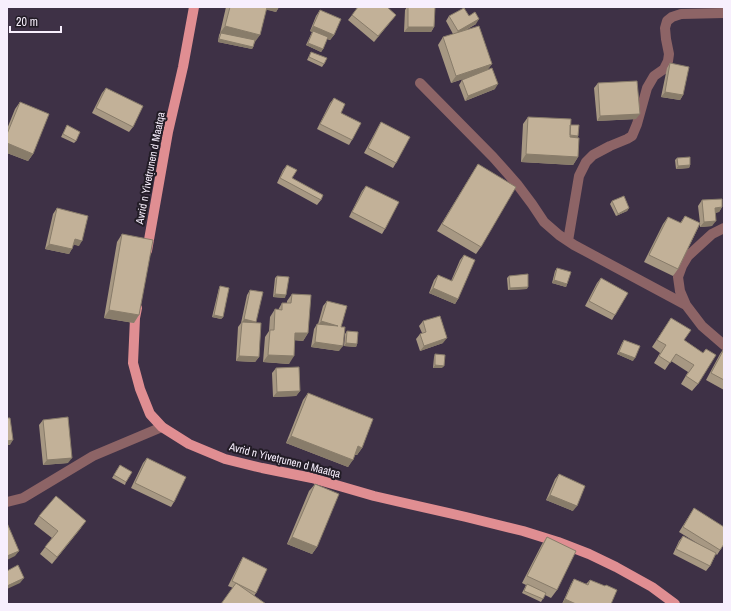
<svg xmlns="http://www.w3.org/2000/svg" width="731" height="611" font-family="'Archivo Narrow',sans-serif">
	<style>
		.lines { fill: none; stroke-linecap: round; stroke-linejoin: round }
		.minor { stroke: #8d6466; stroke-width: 10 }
		.major { stroke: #e08e92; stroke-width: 10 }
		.wall { fill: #a79883 }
		.shaded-wall { fill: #887c6a }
		.building { fill: #c2b198; stroke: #887c6a }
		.labels { text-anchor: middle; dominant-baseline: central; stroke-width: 4; stroke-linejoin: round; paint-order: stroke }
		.street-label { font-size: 11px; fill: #f7effd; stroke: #221c26 }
	</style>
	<rect width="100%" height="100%" fill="#3e3146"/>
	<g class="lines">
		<path class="minor" d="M420 83 493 157 517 184 532 204 544 222 559 235 574 245 686 305
			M724 228 712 234 688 256 682 266 678 277 680 291 686 305 702 326 724 345
			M568 241 579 176 586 162 593 155 610 146 627 139 632 136 637 124 647 88 654 76 664 69 668 61 669 54 666 39 665 28 667 21 672 17 681 14 724 13
			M7 502 23 498 93 456 162 427"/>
		<path class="major" d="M147 251 168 132 183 67 194 7
			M137 308 135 318 133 363 140 389 150 414 162 427 189 444 225 459 262 468 312 478 374 496 466 517 523 531 558 542 589 554 616 567 652 587 675 604"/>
	</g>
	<path class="wall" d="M226 7H279L276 12 266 9 253 47 252 49 218 42 219 35 220 33Z
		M407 7H435L434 27 431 32H404L405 10Z
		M320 10 334 35 330 40 327 39 323 49 321 52 306 45 312 32 310 31 316 16Z
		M352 15H396L374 42 348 20Z
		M449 16H469L476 24 466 30 488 70 495 89 465 101 459 85 462 80 472 76 451 83 438 45 443 37 453 34 446 21Z
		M311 52 324 64 322 67 307 60Z
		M670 63 683 95 680 100 661 97 667 68Z
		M598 83 636 119 597 121 594 88Z
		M106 88 133 127 129 132 92 113 102 93Z
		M334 98 352 140 349 145 317 129 330 103Z
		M20 102 33 154 28 161 7 153V129L15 109Z
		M528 117 570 125 578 136 577 138 578 157 573 165 521 162 523 124Z
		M381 122 396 163 393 168 364 153 378 127Z
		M67 125 76 141 74 143 61 137Z
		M677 158 690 165 689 168 676 169 675 160Z
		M478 164 481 247 476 254 437 231 473 172Z
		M287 165 292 178 321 200 317 205 277 183 283 170Z
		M366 186 385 229 382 234 349 217 362 191Z
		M702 200 722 207 719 212 715 213 712 226 700 227V224L678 269 673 276 644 262 663 224 668 217 680 223 685 216 700 223 698 206Z
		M612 201 629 208 627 211 616 216 610 204Z
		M57 208 79 246 74 244 69 254 45 249 53 214Z
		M122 234 134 323 104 318 117 242Z
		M464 255 458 299 455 304 429 293 434 280 438 275 451 281 460 260Z
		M557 268 567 284 566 287 552 283 555 271Z
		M277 276 285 298 273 297 275 278Z
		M509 276 527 289 508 290 507 278Z
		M601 278 615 315 612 320 585 306 597 283Z
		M220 286 223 317 221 319 212 317 219 288Z
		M250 290 256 323 259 357 255 362 236 361 238 327 241 323 247 295Z
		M292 294 308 333 303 341 295 340 289 364 263 362 265 337 269 331 270 317 275 309 278 310 282 303H287V301Z
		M327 301 341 327 339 351 311 347 314 329 317 324H318L323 306Z
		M671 318 684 340 703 353 698 384 692 391 681 384 688 372 671 361 665 370 654 363 660 353 652 347Z
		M423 321 443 343 420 351 416 339 420 334 422 333 419 326Z
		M347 331 357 344 356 347 344 346 345 334Z
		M624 340 633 361 617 354 622 343Z
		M724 348V390L706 380 720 354Z
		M435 354 442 368H433L434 357Z
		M276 368 300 391 296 396 273 397 272 373Z
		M308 393 362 448 357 455H355L348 467 286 443 303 400Z
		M43 420 68 463 43 465 39 425Z
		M147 458 174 502 171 507 131 488 143 463Z
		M120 465 126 482 125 485 112 478Z
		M559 474 573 511 546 500 555 479Z
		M315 484 317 547 312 554 287 544 309 491Z
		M694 508 724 544 717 555 716 554 710 566 706 571 673 554 679 541 683 536 705 548 679 532Z
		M39 516 81 528 52 564 40 554 52 538 34 524Z
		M547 537 557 590 551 598 545 595 541 602 522 593 526 585 522 583 542 544Z
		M243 557 256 593 254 596 228 586 240 562Z
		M574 579 586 584 590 580 605 586 606 585 611 604H562L571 584Z"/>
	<path class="shaded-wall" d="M264 7H279L276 12 263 9Z
		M396 15 392 20 374 42 378 36Z
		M479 19 476 24 454 36 458 31Z
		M225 26 260 35 255 42 220 33Z
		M313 26 334 35 330 40 310 31Z
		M408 27H434L431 32H404Z
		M219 39 253 47 252 49 218 42Z
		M308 43 323 49 321 52 306 45Z
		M492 64 487 71 451 83 456 76Z
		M498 84 495 89 465 101 468 96Z
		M665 92 683 95 680 100 661 97Z
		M640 114 636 119 597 121 600 116Z
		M568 135 578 136 577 138H566Z
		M7 143 33 154 28 161 7 153Z
		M526 154 578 157 573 165 521 162Z
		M690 165 689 168 676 169 678 166Z
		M722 207 719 212 711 213 715 208Z
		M629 208 627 211 616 216 618 214Z
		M716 221 712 226 700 227 704 222Z
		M75 239 82 241 79 246 71 244Z
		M49 244 72 249 69 254 45 249Z
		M554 280 567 284 566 287 552 283Z
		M528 287 527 289 508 290 510 288Z
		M433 288 458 299 455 304 429 293Z
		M275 294 286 295 285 298 273 297Z
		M109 310 139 315 134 323 104 318Z
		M214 315 223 317 221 319 212 317Z
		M244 319 256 322 253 327 242 323Z
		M321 321 338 326H318Z
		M295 333H308L303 341 290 340Z
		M447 338 443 343 420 351 424 346Z
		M315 342 343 346 339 351 311 347Z
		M346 343 357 344 356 347 344 346Z
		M619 352 635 358 633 361 617 354Z
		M268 355 294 356 289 364 263 362Z
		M239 356 259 357 255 362 236 361Z
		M435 365 444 366 442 368H433Z
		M300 391 296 396 273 397 277 392Z
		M291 436 353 460 348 467 286 443Z
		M13 440 10 445H7V441Z
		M358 446 362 448 357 455 353 454Z
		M72 458 68 463 43 465 47 460Z
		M550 495 577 506 573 511 546 500Z
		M86 521 81 528 52 564 57 557Z
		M292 537 317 547 312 554 287 544Z
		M19 551 15 556 7 560V556Z
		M24 578 20 583 7 589V586Z
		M565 599 576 604H562Z"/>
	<path class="building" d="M230 7H267L260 35 225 26Z
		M358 7H387L396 15 378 36 352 15Z
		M408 7H435L434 27H408Z
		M464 8 469 16 475 12 479 19 458 31 449 16Z
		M320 10 341 19 334 35 313 26Z
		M479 26 492 64 456 76 443 37Z
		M313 31 328 37 323 49 308 43Z
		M221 33 255 40 253 47 219 39Z
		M311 52 327 58 324 64 309 57Z
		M670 63 689 67 683 95 665 92Z
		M492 68 498 84 468 96 462 80Z
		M637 81 640 114 600 116 598 83Z
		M106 88 143 106 133 127 96 108Z
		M334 98 345 104 341 113 361 123 352 140 320 124Z
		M20 102 49 114 33 154 7 143V134Z
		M528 117 571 119 570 137 579 138 578 157 526 154Z
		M381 122 410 137 396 163 368 148Z
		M67 125 80 132 76 141 63 134Z
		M570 125H579L578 136 570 135Z
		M690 157V165L678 166 677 158Z
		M478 164 516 187 481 247 442 224Z
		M287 165 297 170 292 178 323 195 321 200 280 178Z
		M366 186 399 202 385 229 352 212Z
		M624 196 629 208 618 214 612 201Z
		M722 199V207L715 208 716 221 704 222 702 200Z
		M57 208 88 216 82 241 75 239 72 249 49 244Z
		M685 216 700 223 678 269 649 255 668 217 681 223Z
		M122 234 153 240 139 315 109 310Z
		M464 255 475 260 458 299 433 288 438 275 452 281Z
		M557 268 571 272 567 284 554 280Z
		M528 274V287L510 288 509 276Z
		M277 276 289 277 286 295 275 294Z
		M601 278 628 293 615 315 589 301Z
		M220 286 229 288 223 317 214 315Z
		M250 290 263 292 256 322 244 319Z
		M292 294 311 295 308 333H295L294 356 268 355 270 330H274L275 309 282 310V303H291Z
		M327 301 347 306 341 327H345L343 346 315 342 317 324 338 326 321 321Z
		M440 316 447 338 424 346 420 334 426 332 423 321Z
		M671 318 691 330 684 340 703 353 706 349 716 355 698 384 686 376 694 365 676 354 670 363 659 356 666 345 657 340Z
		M242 322 261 323 259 357 239 356Z
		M347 331 358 332 357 344 346 343Z
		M624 340 640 346 635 358 619 352Z
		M724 349V380L711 373Z
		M435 354 445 355 444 366 435 365Z
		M299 367 300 391 277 392 276 368Z
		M308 393 373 419 362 448 358 446 353 460 291 436Z
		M68 417 72 458 47 460 43 420Z
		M7 418H10L13 440 7 441Z
		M147 458 186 477 174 502 135 483Z
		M120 465 132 472 126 482 114 475Z
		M559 474 585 486 577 506 550 495Z
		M315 484 339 494 317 547 292 537Z
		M56 496 86 521 57 557 45 547 58 531 39 516Z
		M694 508 724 527V544L720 550 683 527Z
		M7 523 19 551 7 556Z
		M683 536 716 553 710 566 676 549Z
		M547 537 576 551 557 590 527 576Z
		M243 557 267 569 256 593 232 581Z
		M18 565 24 578 7 586V571Z
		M574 579 588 585 590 580 605 586 606 585 617 590 611 604H576L565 599Z
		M236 583 266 604H221Z
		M527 584 546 593 543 599 524 591Z"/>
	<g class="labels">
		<g class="street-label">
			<text transform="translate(150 168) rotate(-79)">Avrid n Yivetṛunen d Maatqa</text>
			<text transform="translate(285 460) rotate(14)">Avrid n Yivetṛunen d Maatqa</text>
		</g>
	</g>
	<rect width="731" height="611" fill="none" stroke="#f7effd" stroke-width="16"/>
	<path d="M10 26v6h51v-6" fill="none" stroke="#f7effd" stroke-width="2"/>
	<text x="16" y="26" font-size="12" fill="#f7effd" stroke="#221c26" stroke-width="3" paint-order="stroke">20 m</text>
</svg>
